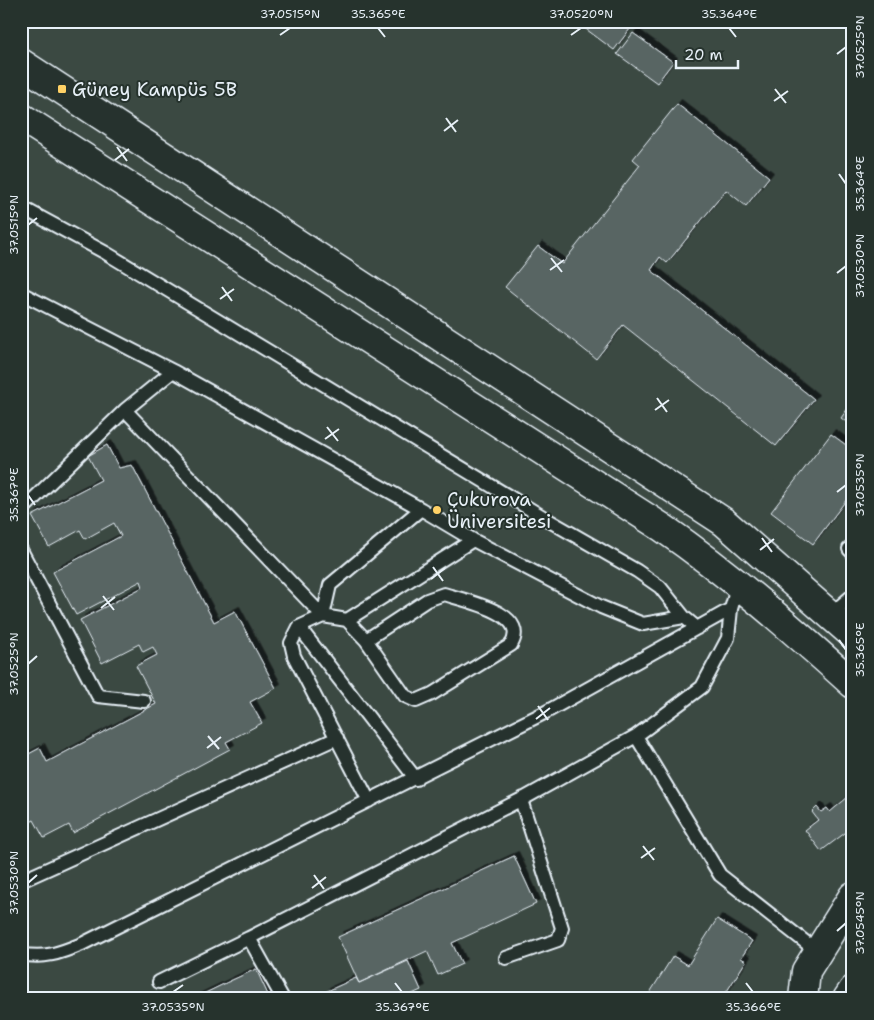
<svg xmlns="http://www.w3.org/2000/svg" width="874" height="1020" font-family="'Shantell Sans',sans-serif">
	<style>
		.built { fill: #3b4843 }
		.building { fill: #596563; stroke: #e8f1f8; filter: url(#shadow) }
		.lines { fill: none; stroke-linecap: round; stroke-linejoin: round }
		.lane-casing { stroke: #e8f1f8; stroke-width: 16 }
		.secondary-casing { stroke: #e8f1f8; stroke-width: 31 }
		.lane { stroke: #26332d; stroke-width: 12 }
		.secondary { stroke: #26332d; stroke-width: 28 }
		.ticks { fill: none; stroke: #e8f1f8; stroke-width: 2 }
		.poi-dot { fill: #ffd166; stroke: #26332d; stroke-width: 2 }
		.labels { text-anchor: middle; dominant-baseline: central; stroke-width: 4; stroke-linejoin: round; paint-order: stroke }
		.poi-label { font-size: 19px; fill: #e8f1f8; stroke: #26332d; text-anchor: start }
		.neatline { fill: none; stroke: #e8f1f8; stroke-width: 2 }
		.ticks-label { font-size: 12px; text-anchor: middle; fill: #e8f1f8 }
	</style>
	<defs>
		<filter id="shadow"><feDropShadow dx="4.5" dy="-4.5" stdDeviation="0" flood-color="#0009"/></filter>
	</defs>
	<rect width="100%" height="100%" fill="#2e3b35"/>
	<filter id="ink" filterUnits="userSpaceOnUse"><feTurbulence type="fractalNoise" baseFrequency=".02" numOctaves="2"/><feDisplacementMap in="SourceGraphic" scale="10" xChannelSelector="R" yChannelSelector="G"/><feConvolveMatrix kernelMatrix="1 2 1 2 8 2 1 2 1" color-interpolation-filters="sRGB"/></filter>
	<g filter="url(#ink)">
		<path class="built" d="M21 21H853V999H21Z"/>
		<path class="building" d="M575 21H620L630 29 614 50Z
			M633 33 673 62 657 83 617 54Z
			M677 104 769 177 746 206 726 190 667 263 660 257 651 270 814 399 776 446 623 325 596 359 505 287 538 246 562 264 640 165 633 159Z
			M853 401V427L841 418Z
			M831 434 853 450V491L813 544 771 512Z
			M107 445 119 468 132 465 214 622 235 611 276 688 250 702 262 723 226 742 230 749 73 833 69 825 44 838 34 820 21 827V758L40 748 47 762 156 704 136 666 157 655 153 647 143 652 139 644 102 663 80 620 143 587 141 581 76 615 53 572 121 536 114 523 85 539 80 530 49 547 32 516 101 480 88 456Z
			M848 797 853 803V827L821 851 805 830 818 820 812 812 817 807 821 812 827 808 830 812Z
			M514 856 536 904 452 943 462 964 438 975 427 951 359 983 338 937Z
			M717 919 752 941 741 958 746 961 722 999H646L673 956 688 965Z
			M408 961 421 990 401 999H328L325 992 356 978 359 983Z
			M256 969 270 999H193L230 981Z"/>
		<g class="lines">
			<g class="lane-casing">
				<path id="lane" d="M21 207 106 253 548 520 637 571 660 587 684 617 697 628
					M21 293 173 371 421 509 473 540 601 607 643 624 684 617
					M125 410 323 616 347 620 366 640 405 696 416 701 432 694 511 645C531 613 466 601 444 594L427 600 366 640
					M21 511 125 410 173 371
					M853 546 849 549 853 553
					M21 550 98 696 144 701
					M731 609 728 638 702 687 636 736 720 875 818 952
					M831 614 853 595
					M347 620 473 540
					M299 627 291 643 294 656 369 801
					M416 779 299 627 323 616 330 585 421 509
					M21 881 337 738
					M21 954C44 959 60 953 82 944L546 712 731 609 738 584
					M506 958 558 940 562 928 521 800 636 736
					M159 982 249 938
					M283 999 249 938 524 798"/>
			</g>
			<g class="secondary-casing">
				<path id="secondary" d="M21 63 724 522 853 635
					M21 117 663 528C731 575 792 629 853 684
					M803 999 806 971 853 896
					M847 999 853 990"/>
			</g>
			<use href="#lane" class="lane"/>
			<use href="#secondary" class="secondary"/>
		</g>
	</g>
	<path class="ticks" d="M378 28 385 37M729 28 736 37M280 35 290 28M571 35 581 28M837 54 846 47M775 89 786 103M774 101 788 91M446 118 456 132M444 131 458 120M117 147 127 161M115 160 129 149M839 174 846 184M28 225 37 218M551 258 562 272M550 270 564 260M837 273 846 266M222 287 232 301M220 299 234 289M657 398 667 412M655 410 669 400M327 427 338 441M325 439 339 429M837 492 846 485M28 495 35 505M762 538 772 552M760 550 774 539M433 567 443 581M431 579 445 568M103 596 114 610M101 608 115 597M839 640 846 650M28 664 37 656M538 706 548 720M536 719 550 708M208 736 219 749M207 748 221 737M643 846 654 860M641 858 655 848M314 875 324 889M28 883 37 875M312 888 326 877M837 931 846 923M395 983 402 992M746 983 753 992M173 992 183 985"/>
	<g class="poi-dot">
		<rect x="57" y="84" width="10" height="10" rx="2.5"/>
		<circle cx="437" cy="510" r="5"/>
	</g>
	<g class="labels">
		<g class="poi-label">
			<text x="72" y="89">Güney Kampüs 5B</text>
			<text x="447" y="499">Çukurova<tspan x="447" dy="22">Üniversitesi</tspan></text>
		</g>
	</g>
	<rect width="874" height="1020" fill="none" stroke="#26332d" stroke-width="55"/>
	<path d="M676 60v8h62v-8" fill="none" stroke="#e8f1f8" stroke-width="2.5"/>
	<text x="684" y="60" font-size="15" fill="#e8f1f8" stroke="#26332d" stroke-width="4" paint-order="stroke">20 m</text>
	<rect x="28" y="28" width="818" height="964" class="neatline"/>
	<g class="ticks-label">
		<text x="290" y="18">37.0515°N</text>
		<text x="378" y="18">35.365°E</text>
		<text x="581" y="18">37.0520°N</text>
		<text x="729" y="18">35.364°E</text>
		<text transform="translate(860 47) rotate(-90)" y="4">37.0525°N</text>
		<text transform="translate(860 184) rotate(-90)" y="4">35.364°E</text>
		<text transform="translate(14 225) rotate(-90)" y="4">37.0515°N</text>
		<text transform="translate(860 266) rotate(-90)" y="4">37.0530°N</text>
		<text transform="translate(860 485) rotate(-90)" y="4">37.0535°N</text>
		<text transform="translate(14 495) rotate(-90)" y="4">35.367°E</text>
		<text transform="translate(860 650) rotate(-90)" y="4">35.365°E</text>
		<text transform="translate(14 664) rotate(-90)" y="4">37.0525°N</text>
		<text transform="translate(14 883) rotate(-90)" y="4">37.0530°N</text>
		<text transform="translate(860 923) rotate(-90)" y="4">37.0545°N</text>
		<text x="173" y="1011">37.0535°N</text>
		<text x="402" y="1011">35.367°E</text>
		<text x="753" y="1011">35.366°E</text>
	</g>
</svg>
